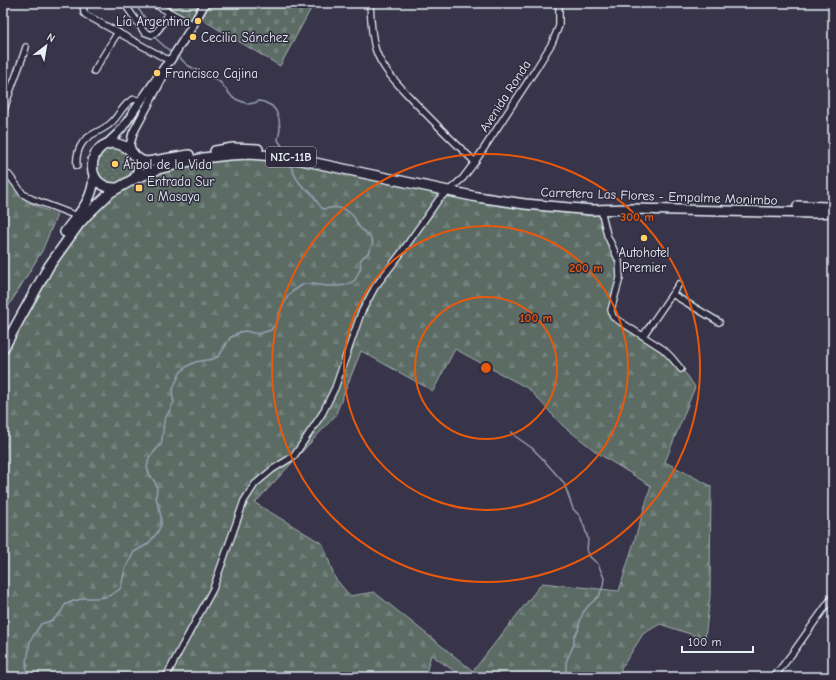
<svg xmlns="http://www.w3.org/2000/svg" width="836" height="680" font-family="'Comic Neue',sans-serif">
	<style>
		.green { fill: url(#green-dots); stroke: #a2aeae }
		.forest { fill: url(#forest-firs); stroke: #a2aeae; fill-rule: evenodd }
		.cemetery { fill: url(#cemetery-stones); stroke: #a2aeae }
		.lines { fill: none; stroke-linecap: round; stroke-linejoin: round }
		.stream { stroke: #97a0b2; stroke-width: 1.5 }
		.minor-casing { stroke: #e8f1f8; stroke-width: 8 }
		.tertiary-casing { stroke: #e8f1f8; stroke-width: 10 }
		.trunk-casing { stroke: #e8f1f8; stroke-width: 12 }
		.minor { stroke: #2f2a3d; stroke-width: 5.5 }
		.tertiary { stroke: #2f2a3d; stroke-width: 7 }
		.trunk { stroke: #2f2a3d; stroke-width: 9 }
		.ring { fill: none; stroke: #e8590c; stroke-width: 2 }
		.poi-dot { fill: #ffd166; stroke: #2f2a3d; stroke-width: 1.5 }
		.labels { text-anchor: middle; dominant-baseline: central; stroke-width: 3; stroke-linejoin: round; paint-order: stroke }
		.shield { fill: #2f2a3d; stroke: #b0b5c0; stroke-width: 1 }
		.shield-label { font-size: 12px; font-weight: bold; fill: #e8f1f8 }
		.poi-label { font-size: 13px; fill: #e8f1f8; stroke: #2f2a3d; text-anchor: start }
		.street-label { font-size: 13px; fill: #e8f1f8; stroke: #2f2a3d }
		.centre { fill: #e8590c; stroke: #2f2a3d; stroke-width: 2 }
		.ring-label { font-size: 12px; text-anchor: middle; font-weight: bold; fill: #e8590c; stroke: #2f2a3d; stroke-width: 3; stroke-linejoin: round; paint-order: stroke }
	</style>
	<defs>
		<pattern id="green-dots" width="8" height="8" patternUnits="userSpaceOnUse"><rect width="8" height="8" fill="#5b6c65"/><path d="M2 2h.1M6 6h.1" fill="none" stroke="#73817c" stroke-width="1.8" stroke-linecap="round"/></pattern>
		<pattern id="forest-firs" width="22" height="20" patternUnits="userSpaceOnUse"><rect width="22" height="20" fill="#5b6c65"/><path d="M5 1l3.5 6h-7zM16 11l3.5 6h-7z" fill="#73817c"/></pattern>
		<pattern id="cemetery-stones" width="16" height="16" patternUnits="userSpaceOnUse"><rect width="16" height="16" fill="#5b6c65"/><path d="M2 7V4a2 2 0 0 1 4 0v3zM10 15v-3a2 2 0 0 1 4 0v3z" fill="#73817c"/></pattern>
	</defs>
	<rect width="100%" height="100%" fill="#383449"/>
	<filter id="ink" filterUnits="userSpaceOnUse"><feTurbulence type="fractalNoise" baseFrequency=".025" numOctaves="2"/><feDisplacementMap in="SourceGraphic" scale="8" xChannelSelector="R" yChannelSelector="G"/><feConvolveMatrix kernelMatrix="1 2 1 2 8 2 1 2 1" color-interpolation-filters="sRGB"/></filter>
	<g filter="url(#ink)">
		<path class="green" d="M96 165a18 18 0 1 1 36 0a18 18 0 1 1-36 0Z"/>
		<path class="forest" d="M249 154 477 197 601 209 619 261 620 278 613 300V317L663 349 681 369 687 375 695 387 665 462 711 486 710 596 705 639 660 624 643 634 616 677H463L431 655 425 677H3V348L49 266 105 198 148 172ZM455 349 529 389 562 425 599 454 651 486 619 591 542 583 473 671 374 592 350 596 335 578 323 544 255 503 335 416 361 351 433 391Z
			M3 180 10 181 27 202 57 215 42 251 8 307 3 306Z"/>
		<path class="cemetery" d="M158 3H200L190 20Z
			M211 3H314L280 66 201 19Z"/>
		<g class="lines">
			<path class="stream" d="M134 3 151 26 153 32
				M154 37 163 45 171 52
				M179 57 187 65 209 76 220 82 233 98 248 104 254 103 259 101 264 102 272 106 276 111 279 119 280 129 278 140 282 146
				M512 432 515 436 532 448 540 456 564 483 573 509 580 516 585 529 588 539 587 550 590 557 598 564 604 578 603 586 599 596 588 606 583 613 580 620 578 631 574 636V644L566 662V671L567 677
				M26 677 27 667 26 660 28 656 30 641 41 624 53 620 61 612 65 605 71 602 84 598H97L105 597 111 595 120 589 122 583 125 569 134 552 148 544 157 533 161 525V518L160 512 156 497 157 488 155 482 150 475 147 468 149 458 161 444 162 440 164 421 174 402 172 394 174 386 180 373 186 367 195 362 213 359 219 356 230 338 240 332 245 331 258 334 271 330 277 322 280 311 288 296 293 291 304 284H311L328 286H338L346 285 352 282 355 280 361 267 360 261 363 257 368 253 373 243C370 234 365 233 359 227 356 223 356 219 353 216 344 206 335 207 323 209 316 203 317 200 312 194 310 191 307 190 304 188 296 180 292 171 289 160"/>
			<g class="minor-casing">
				<path id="minor" d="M83 3 84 13 86 15 170 61
					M124 3 142 29 144 32 152 35C160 31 165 19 169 12
					M152 3 169 12 193 25
					M370 3C371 19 371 36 376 51 382 68 395 81 406 93 428 117 452 140 475 162
					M94 71 118 32
					M3 114C9 91 19 70 26 47
					M77 166C76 158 78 149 83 142 90 133 103 131 111 123 118 117 124 103 132 100 136 98 138 100 141 102
					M3 172 9 175 23 194 32 199 77 216
					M601 209 607 235 619 261 620 278 611 310 613 317 663 349 671 357 681 369
					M672 294 719 322
					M643 336 679 284
					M166 677 180 650 213 589 244 501 255 484 273 469 294 456 322 414 335 388 361 313 375 287 399 256 439 199 463 178 475 162 536 69 552 43 559 26V3
					M774 677 794 651 833 596"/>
			</g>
			<g class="tertiary-casing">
				<path id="tertiary" d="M105 145 118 133 123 127 165 66 170 61 193 25 205 3
					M132 152 130 145 133 133 166 71"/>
			</g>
			<g class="trunk-casing">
				<path id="trunk" d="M215 151 233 148 258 149
					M136 157 142 161 147 162 189 155
					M118 188C80 190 88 137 118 144 126 146 131 150 135 156 141 164 139 172 134 179
					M798 206 827 207
					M65 232C79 213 93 201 94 176
					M3 349 49 266 79 224 87 215 111 192 134 179 158 169 203 158 229 155 249 154 287 157 477 197 525 204 592 210 632 209 814 213 833 212"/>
			</g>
			<use href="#minor" class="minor"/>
			<use href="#tertiary" class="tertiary"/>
			<use href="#trunk" class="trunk"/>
		</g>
	</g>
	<g class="ring">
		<circle cx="486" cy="368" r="71"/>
		<circle cx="486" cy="368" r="142"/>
		<circle cx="486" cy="368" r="214"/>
	</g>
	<g class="poi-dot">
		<circle cx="198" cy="21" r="4"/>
		<circle cx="193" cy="37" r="4"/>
		<circle cx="157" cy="73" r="4"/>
		<circle cx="115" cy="164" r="4"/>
		<rect x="135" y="184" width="8" height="8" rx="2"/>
		<circle cx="644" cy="238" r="4"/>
	</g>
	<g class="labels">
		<rect class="shield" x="266" y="147" width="50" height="20" rx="3"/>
		<g class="shield-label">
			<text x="291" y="157">NIC-11B</text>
		</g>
		<g class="poi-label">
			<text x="190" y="21" text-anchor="end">Lía Argentina</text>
			<text x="201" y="37">Cecilia Sánchez</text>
			<text x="165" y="73">Francisco Cajina</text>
			<text x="123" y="164">Árbol de la Vida</text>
			<text x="147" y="181">Entrada Sur<tspan x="147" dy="15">a Masaya</tspan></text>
			<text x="644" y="252" text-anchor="middle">Autohotel<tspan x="644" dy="15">Premier</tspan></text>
		</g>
		<g class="street-label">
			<text transform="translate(505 96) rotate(-57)">Avenida Ronda</text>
			<text transform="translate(659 196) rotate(2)">Carretera Las Flores - Empalme Monimbo</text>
		</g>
	</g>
	<circle cx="486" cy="368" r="6" class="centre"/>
	<g class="ring-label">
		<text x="637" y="221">300 m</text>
		<text x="586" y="272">200 m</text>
		<text x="536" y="322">100 m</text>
	</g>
	<rect width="836" height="680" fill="none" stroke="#2f2a3d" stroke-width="16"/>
	<rect x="8" y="8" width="820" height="664" fill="none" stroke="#e8f1f8" stroke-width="1.5" filter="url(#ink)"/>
	<g transform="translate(46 46) rotate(31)" stroke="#2f2a3d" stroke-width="3" paint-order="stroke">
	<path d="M0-3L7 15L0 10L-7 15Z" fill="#e8f1f8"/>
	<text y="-6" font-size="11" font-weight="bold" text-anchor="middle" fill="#e8f1f8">N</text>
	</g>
	<path d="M682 646v6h71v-6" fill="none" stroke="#e8f1f8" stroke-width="2"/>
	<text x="688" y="646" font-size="12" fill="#e8f1f8" stroke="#2f2a3d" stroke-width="3" paint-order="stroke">100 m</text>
</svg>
